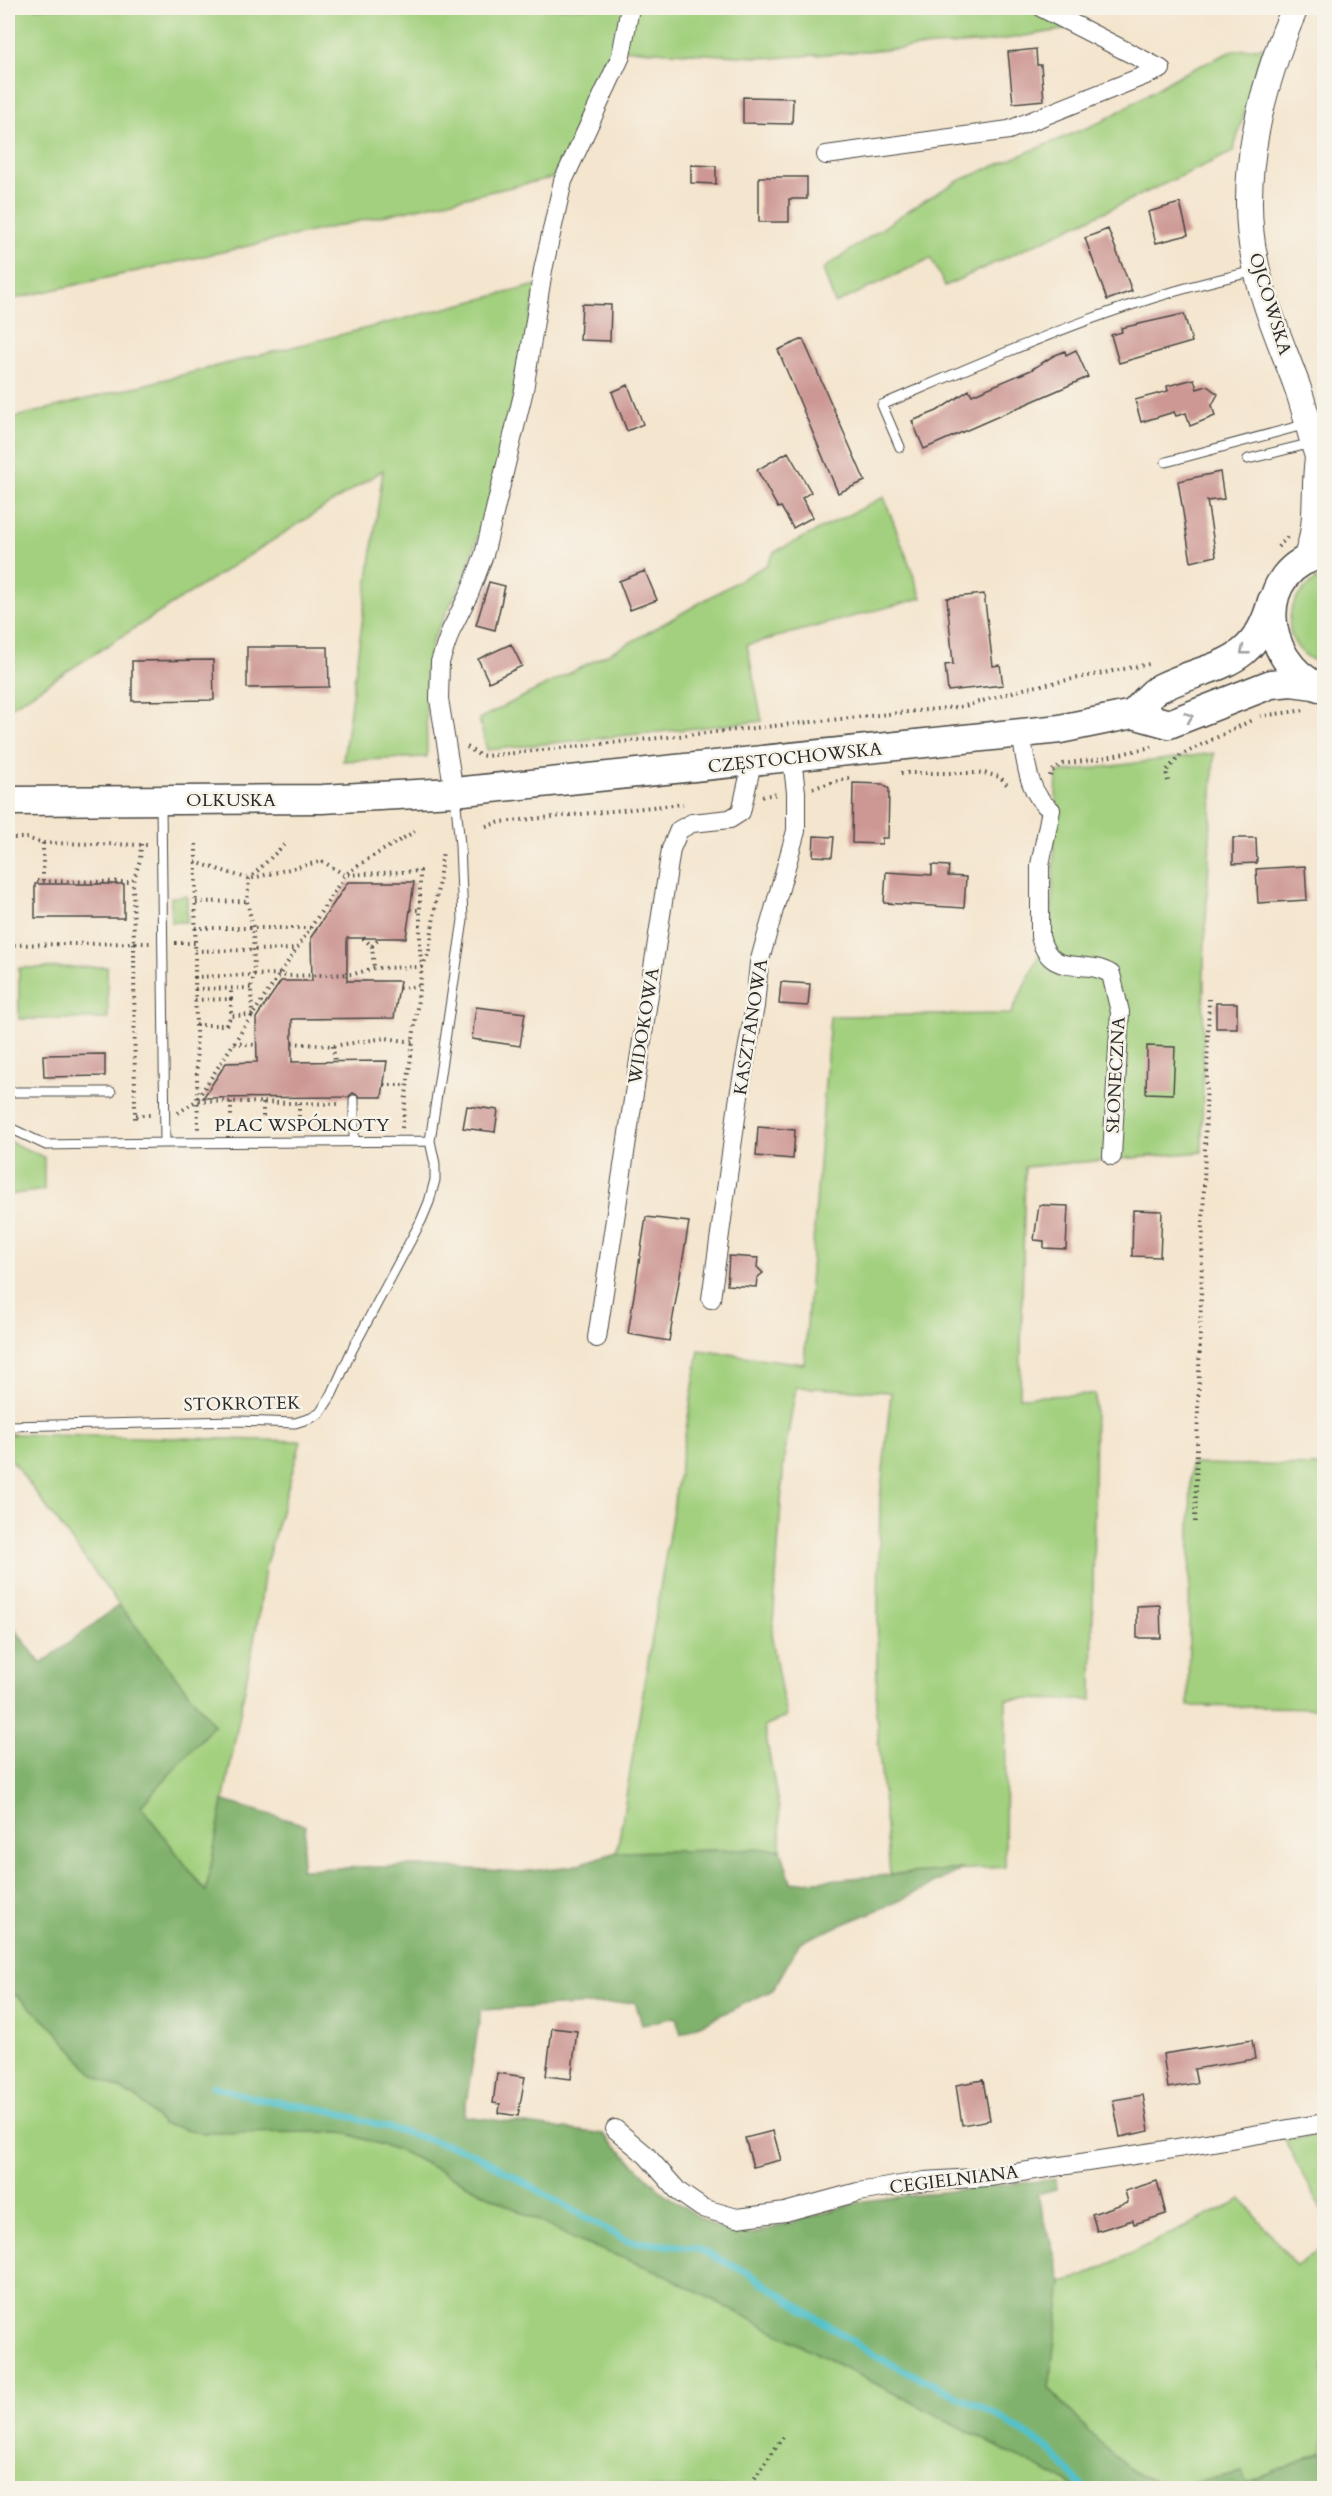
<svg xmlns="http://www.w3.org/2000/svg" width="1332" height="2496" font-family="Cardo,serif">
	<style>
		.green { fill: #a2d07e; stroke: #667e54; stroke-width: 1.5 }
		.forest { fill: #81b26d; stroke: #566e4c; stroke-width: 1.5 }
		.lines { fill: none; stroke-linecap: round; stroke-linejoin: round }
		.stream { stroke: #53c1ca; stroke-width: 7 }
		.building { fill: #cd9894 }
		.lane-casing { stroke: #494743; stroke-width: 11 }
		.street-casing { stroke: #494743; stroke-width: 20 }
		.secondary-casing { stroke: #494743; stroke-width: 28 }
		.primary-casing { stroke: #494743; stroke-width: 31 }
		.path { stroke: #494743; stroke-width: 4; stroke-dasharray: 1.5 4.5; stroke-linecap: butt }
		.lane { stroke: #fff; stroke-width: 9 }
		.street { stroke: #fff; stroke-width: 18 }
		.secondary { stroke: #fff; stroke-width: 26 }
		.primary { stroke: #fff; stroke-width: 28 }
		.oneway { stroke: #a0a0a0 }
		.labels { text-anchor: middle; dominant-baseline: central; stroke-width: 5; stroke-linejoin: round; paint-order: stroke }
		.street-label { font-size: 18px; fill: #2b2b2b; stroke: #f7f3e8 }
	</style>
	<rect width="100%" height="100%" fill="#f7f3e8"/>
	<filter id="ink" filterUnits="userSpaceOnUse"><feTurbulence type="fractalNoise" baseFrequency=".0167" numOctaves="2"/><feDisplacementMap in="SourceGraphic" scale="12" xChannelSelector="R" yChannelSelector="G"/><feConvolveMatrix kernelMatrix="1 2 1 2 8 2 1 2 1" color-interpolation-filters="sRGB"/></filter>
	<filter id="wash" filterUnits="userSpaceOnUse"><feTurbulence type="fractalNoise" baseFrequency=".008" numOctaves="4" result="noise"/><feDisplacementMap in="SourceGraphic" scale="24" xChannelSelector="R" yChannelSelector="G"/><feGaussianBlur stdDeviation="1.35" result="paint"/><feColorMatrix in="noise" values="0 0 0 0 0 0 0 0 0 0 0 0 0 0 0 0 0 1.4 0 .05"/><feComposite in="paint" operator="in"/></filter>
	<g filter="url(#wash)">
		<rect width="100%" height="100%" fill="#f4e5ce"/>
		<path class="green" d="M8 8H1052L1086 26 988 42 775 58 618 49 560 176 8 300Z
			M1263 47 1233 152 945 286 931 258 835 304 823 269 909 210 956 182 1103 121 1178 76 1232 51Z
			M537 285 516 396 490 500 464 578 432 641 426 693 427 757 343 761 383 470 8 709V419Z
			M884 497 922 598 747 645 762 721 487 750 479 719 635 640 768 564 774 552Z
			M1324 576V665C1275 649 1281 594 1324 576Z
			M1214 753 1204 963 1202 1152 1025 1167 1020 1397 1095 1394 1092 1700 1006 1699 1005 1867 890 1874 876 1715 880 1500 891 1392 796 1387 784 1458 772 1639 786 1717 764 1726 779 1809 781 1849 617 1852 699 1350 804 1364 830 1016 1011 1014 1051 930 1057 773Z
			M187 896V922H171V897Z
			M107 967 108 1019H19V968Z
			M8 1141 44 1157V1190L8 1195Z
			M8 1434 301 1441 265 1568 259 1614 206 1892 140 1806 214 1725 119 1605 8 1455Z
			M1191 1464 1324 1466V1708L1188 1706Z
			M8 1991 19 1997 56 2031 93 2074 139 2099 162 2124 269 2131 342 2132 401 2151 576 2240 657 2271 1078 2488H8Z
			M1324 2135V2214L1284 2139Z
			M1242 2199 1296 2266 1324 2246V2452L1246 2484 1242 2472 1170 2488 1139 2475 1101 2444 1049 2388 1062 2282 1084 2276Z"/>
		<path class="forest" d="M119 1605 214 1725 141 1806 206 1892 223 1801 306 1825 301 1869 415 1866 521 1872 573 1866 617 1852 781 1849 791 1883 963 1869 899 1901 800 1942 773 1990 681 2034 676 2017 642 2024 635 2002 481 2010 464 2116 603 2134 665 2194 714 2227 753 2234 864 2201 1055 2179 1056 2189 1037 2194 1062 2282 1049 2388 1101 2444 1139 2475 1170 2488 1242 2472 1247 2483 1324 2452V2488H1078L657 2271 576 2240 401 2151 342 2132 202 2133 162 2124 139 2099 93 2074 56 2031 19 1997 8 1991V1619L41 1664Z"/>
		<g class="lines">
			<path class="stream" d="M213 2086 254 2098 332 2111 471 2152 627 2241 696 2248 748 2273 875 2356 995 2414 1050 2450 1084 2488"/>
		</g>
		<g id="blocks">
			<path class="building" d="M1036 49 1037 65H1041L1044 100 1013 103 1008 52Z
				M743 97 793 98 792 124 743 123Z
				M691 165 716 166V184L691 183Z
				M759 177H807V199H789V222H759Z
				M1180 203 1188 235 1156 243 1148 212Z
				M1108 229 1132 291 1107 300 1085 238Z
				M582 304 611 305 610 341 580 340Z
				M1184 314 1192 342 1119 363 1111 335 1122 332 1121 328Z
				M803 339 865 481 838 493 778 350Z
				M1076 350 1088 377 924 449 912 421 937 411 969 390 972 395 1031 370 1053 356 1065 351 1066 355Z
				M1194 379 1197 389 1207 386 1218 394 1212 405 1215 416 1190 426 1186 413 1176 416 1174 412 1141 422 1135 400 1168 391 1167 386Z
				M628 385 643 424 627 431 612 392Z
				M788 452 811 492 802 498 813 517 793 528 781 507 778 508 757 470Z
				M1220 472 1224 499 1207 501 1216 556 1191 562 1178 481Z
				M645 571 657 600 630 610 619 581Z
				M489 582 505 586 495 630 476 625Z
				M984 594 993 666 1000 665 1003 685 948 691 945 665 953 664 947 598Z
				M511 644 522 666 489 682 478 659Z
				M247 647H328L329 687 247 688Z
				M213 660 214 700 132 701V661Z
				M853 783 882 784 889 789 888 838H882V844L852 843Z
				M814 836 834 837 832 857 813 856Z
				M1233 838H1256L1257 863 1233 864Z
				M932 865 949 866 948 876 966 877 964 908 884 903 886 872 932 875Z
				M1305 866 1307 900 1258 903 1256 869Z
				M348 882H414L406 938H347V981H400L394 1018 292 1019V1062L387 1061 382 1097H360L353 1093 348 1097 203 1098 226 1063 257 1062 256 1018 281 981H312L311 937Z
				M35 884H124V918H35Z
				M781 982 810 984 808 1006 779 1004Z
				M1216 1003H1237V1028H1216Z
				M476 1007 525 1013 520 1046 472 1039Z
				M1147 1046 1175 1047 1173 1094 1146 1093Z
				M105 1054V1076L44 1077 43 1055Z
				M467 1106 498 1110 495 1132 463 1128Z
				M758 1127 795 1130 793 1159 756 1156Z
				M1039 1205 1068 1206 1066 1249 1044 1248V1241L1034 1240Z
				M1133 1210 1162 1211 1160 1257 1132 1256Z
				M646 1217 689 1222 669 1341 628 1334Z
				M729 1256 758 1258 757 1267 763 1273 757 1278 756 1287 727 1285Z
				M1160 1605 1161 1638H1137V1606Z
				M552 2028 577 2031 571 2079 546 2076Z
				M1252 2040 1255 2059 1194 2069 1197 2083 1168 2088 1163 2054Z
				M497 2073 525 2077 518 2116 499 2113 500 2104 493 2103Z
				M983 2080 990 2120 962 2125 956 2085Z
				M1143 2095 1149 2131 1120 2137 1113 2100Z
				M773 2131 781 2160 753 2167 745 2138Z
				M1157 2181 1166 2214 1134 2224 1133 2220 1097 2231 1092 2214 1128 2202 1125 2191Z"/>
		</g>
	</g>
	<g filter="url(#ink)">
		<use href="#blocks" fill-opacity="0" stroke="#494743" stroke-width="1.5"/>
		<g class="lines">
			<g class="lane-casing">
				<path id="lane" d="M900 447 882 405C1004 353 1126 297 1257 271
					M1248 459 1312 443
					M1166 462 1307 424
					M161 803 165 1143 430 1141
					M8 1092H111
					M354 1100V1141
					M8 1127 46 1145 165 1143
					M8 1426 238 1421 295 1423 311 1418 320 1413 332 1394 352 1350 421 1221 429 1202 435 1180V1164L430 1141 463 920 460 845 455 795"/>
			</g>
			<g class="street-casing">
				<path id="street" d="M1042 8 1161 69
					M826 155 1009 130 1161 69
					M1021 733C1026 761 1027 793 1051 810L1040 865V936C1050 980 1084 957 1111 974L1120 1012 1112 1156
					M454 792 439 699 440 662 451 630 469 594 484 555 524 390 543 270 563 181 621 56 630 8
					M711 1299 739 1096 755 1006 759 963 796 831V792L792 758
					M597 1338 671 849 679 830 692 823 730 819 741 812 752 763
					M615 2129 646 2155 679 2192 702 2208 737 2218 785 2212 858 2192 925 2181 989 2177 1160 2151 1324 2123"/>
			</g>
			<g class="secondary-casing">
				<path id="secondary" d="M1295 8C1262 84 1237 177 1255 261 1263 303 1282 345 1297 386 1307 414 1312 445 1324 472
					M1305 561C1320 527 1313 494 1318 458"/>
			</g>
			<g class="primary-casing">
				<path id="primary" d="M1319 687C1260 661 1252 568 1324 554
					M1133 714C1141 706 1150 693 1160 688 1213 662 1254 670 1272 601
					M8 801 322 799 454 792 1060 729 1133 714 1169 724 1271 684 1291 682 1314 685"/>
			</g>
			<path class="path" d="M1278 547 1289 535
				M1260 716 1306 710
				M467 747 479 755 486 756 965 706 1027 688 1149 664
				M901 773H984L1000 777 1009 787
				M1050 776 1052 771 1062 764 1098 759 1156 746
				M1168 781 1166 771 1181 755 1254 719
				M813 788 852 777
				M762 796 779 794
				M486 826 501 822 683 804
				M8 838H26L43 843 147 845
				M43 843V881
				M141 844 140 860 133 882 134 943H150
				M196 844 195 977 278 974 286 976 354 974 374 968 422 967 420 951V871L345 875C296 951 245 1025 196 1101
				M195 862 249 879 322 861 345 875C368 857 394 845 418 829
				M37 881 133 882
				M196 902 247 901
				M410 910H420
				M195 928H310
				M363 938 372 946 374 968
				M175 943H195
				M8 945 134 943 135 1119
				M372 946 380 938
				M195 951 297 949
				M195 977 198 1130
				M399 988 421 986
				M195 989 251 988
				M231 999V1016
				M195 1000 231 999V988
				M196 1025H226L231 1016 252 1015 251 988 254 975 253 927 247 901 249 879 286 843
				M234 1043 256 1045
				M292 1043 333 1046 385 1038 414 1042
				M333 1046 335 1062
				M384 1085H408
				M231 1102V1118
				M263 1103V1118
				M299 1103V1118
				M178 1113 196 1101 338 1104V1107
				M136 1115H150
				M402 1128 422 967 429 952 443 851
				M1195 1522 1209 999
				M748 2488 783 2437"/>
			<use href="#lane" class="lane"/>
			<use href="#street" class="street"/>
			<use href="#secondary" class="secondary"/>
			<use href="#primary" class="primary"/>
		</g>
		<defs><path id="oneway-chevron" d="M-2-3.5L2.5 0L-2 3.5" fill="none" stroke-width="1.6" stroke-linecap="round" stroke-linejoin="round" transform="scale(1.5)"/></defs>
		<g class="oneway">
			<use href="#oneway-chevron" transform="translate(1244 651) rotate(142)"/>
			<use href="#oneway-chevron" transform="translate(1189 717) rotate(-20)"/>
		</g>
	</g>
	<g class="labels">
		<g class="street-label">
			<text transform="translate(1270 304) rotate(73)">OJCOWSKA</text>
			<text transform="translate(795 758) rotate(-6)">CZĘSTOCHOWSKA</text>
			<text x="231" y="800">OLKUSKA</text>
			<text transform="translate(644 1026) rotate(-81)">WIDOKOWA</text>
			<text transform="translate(751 1027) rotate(-81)">KASZTANOWA</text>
			<text transform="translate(1116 1075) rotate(-87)">SŁONECZNA</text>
			<text x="302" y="1125">PLAC WSPÓLNOTY</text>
			<text transform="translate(242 1404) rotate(-1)">STOKROTEK</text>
			<text transform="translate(954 2180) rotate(-7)">CEGIELNIANA</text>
		</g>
	</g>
	<rect width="1332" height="2496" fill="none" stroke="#f7f3e8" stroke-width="30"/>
</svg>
